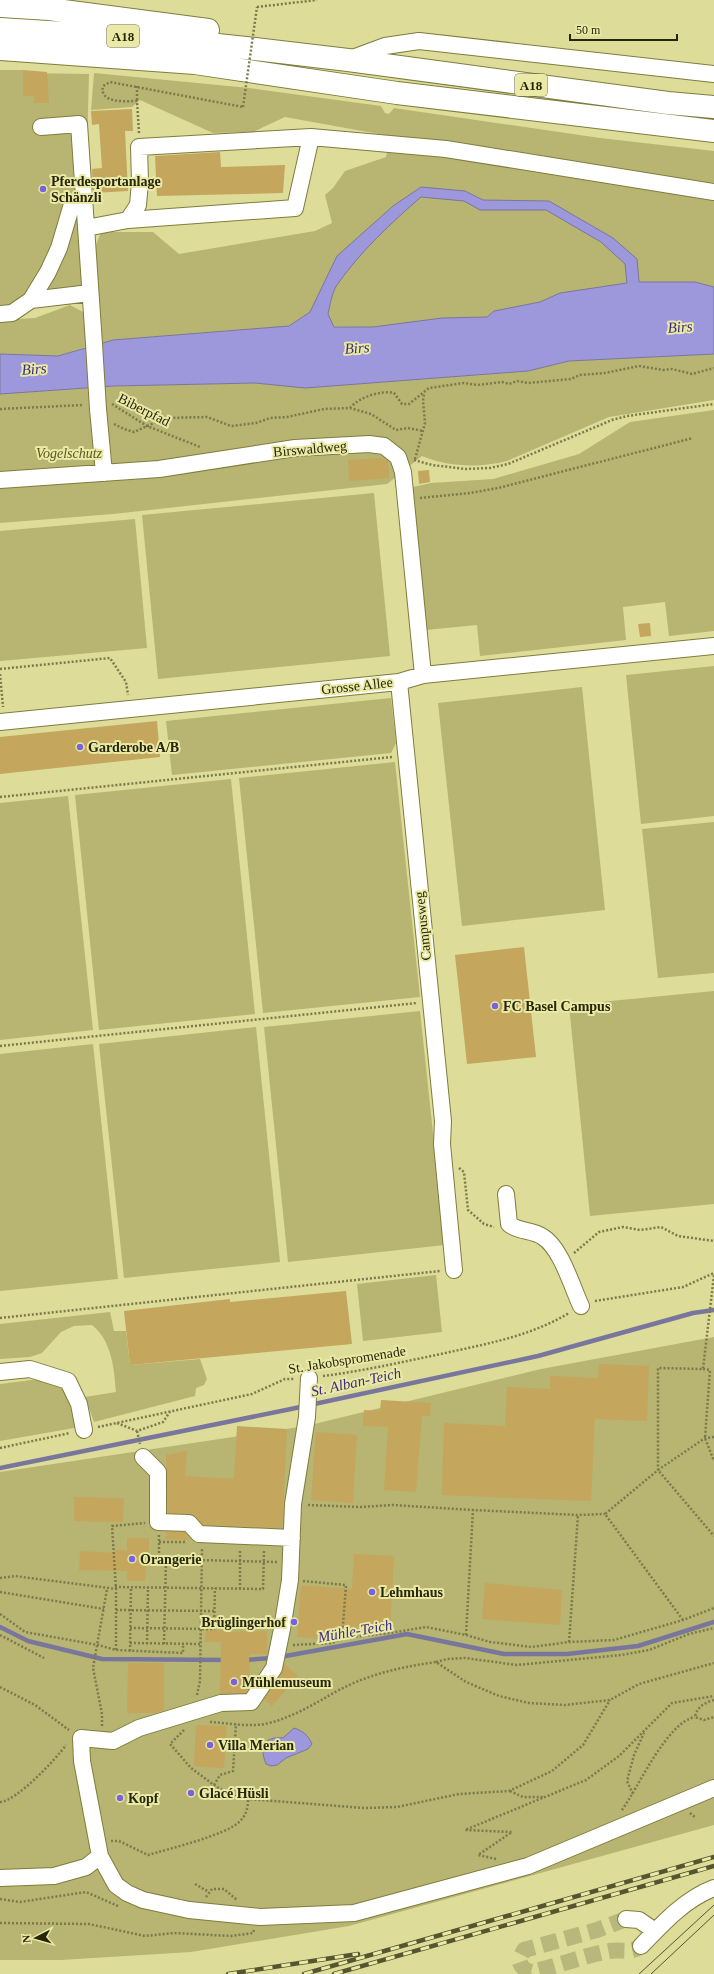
<svg xmlns="http://www.w3.org/2000/svg" width="714" height="1974" font-family="'Times New Roman',serif">
	<style>
		.green { fill: #b7b571 }
		.water { fill: #9d98dc; stroke: #79769d; fill-rule: evenodd }
		.lines { fill: none; stroke-linecap: round; stroke-linejoin: round }
		.stream { stroke: #79769d; stroke-width: 4.5 }
		.building { fill: #c4a65d }
		.minor-tunnel { stroke: #b8b87c; stroke-width: 16; stroke-dasharray: 16 8; stroke-linecap: butt }
		.minor-casing { stroke: #7f7d3c; stroke-width: 18 }
		.highway-casing { stroke: #7f7d3c; stroke-width: 24 }
		.path { stroke: #7b7a4c; stroke-width: 2.5; stroke-dasharray: 2 2; stroke-linecap: butt }
		.minor { stroke: #fff; stroke-width: 16 }
		.highway { stroke: #fff; stroke-width: 22 }
		.tram { stroke: #55552f; stroke-width: 1 }
		.rail-casing { stroke: #55552f; stroke-width: 4.5 }
		.rail { stroke: #eae9a5; stroke-width: 3; stroke-dasharray: 9; stroke-linecap: butt }
		.minor-bridge-casing { stroke: #7f7d3c; stroke-width: 18; stroke-linecap: butt }
		.path-bridge { stroke: #7b7a4c; stroke-width: 2.5; stroke-dasharray: 2 2; stroke-linecap: butt }
		.minor-bridge { stroke: #fff; stroke-width: 16 }
		.poi-dot { fill: #7863de; stroke: #eae9a5; stroke-width: 1.5 }
		.labels { text-anchor: middle; dominant-baseline: central; stroke-width: 4; stroke-linejoin: round; paint-order: stroke }
		.shield { fill: #eae9a5; stroke: #616038; stroke-width: 1 }
		.shield-label { font-size: 13px; font-weight: bold; fill: #26260a }
		.poi-label { font-size: 14px; font-weight: bold; fill: #26260a; stroke: #eae9a5; text-anchor: start }
		.street-label { font-size: 14px; fill: #26260a; stroke: #eae9a5 }
		.park-label { font-size: 14px; font-style: italic; fill: #59581f; stroke: #eae9a5 }
		.water-label { font-size: 15px; font-style: italic; fill: #3c2c7b; stroke: #eae9a5 }
	</style>
	<rect width="100%" height="100%" fill="#dddc99"/>
	<path class="green" d="M0 70H23V73L89 74 83 303 0 311Z
		M94 73 249 88 381 106 385 113 389 114 394 108 600 138 714 151V287L695 282 560 293 540 302 495 311 487 317 442 318 373 327 289 326 113 340 101 344 94 250 101 232H153L179 254 315 231 332 223 325 195 333 188 345 171 386 157 390 136 285 117 253 132 213 133 140 100 132 107 91 110Z
		M70 305 85 313 86 347 58 356 0 354V320L35 318Z
		M714 354V400L609 417 507 461C480 468 448 467 422 456L387 484 113 514 0 523V394L114 386 255 383 305 388 528 371 569 361Z
		M714 410V631L669 636 665 602 623 607 626 640 480 656 477 625 426 630 413 487 431 483 493 479 579 454 630 422Z
		M374 493 390 656 158 679 142 515Z
		M135 519 147 648 0 661V531Z
		M714 666V816L641 824 626 675Z
		M582 687 605 910 462 926 438 703Z
		M391 698 396 743 391 753 172 775 166 721Z
		M395 762 420 997 263 1013 239 778Z
		M231 779 255 1014 99 1030 75 795Z
		M68 796 93 1030 0 1040V803Z
		M714 822V973L658 978 642 829Z
		M714 991V1204L590 1216 569 1005Z
		M420 1011 445 1245 288 1262 264 1027Z
		M256 1027 280 1262 124 1278 99 1044Z
		M93 1044 118 1279 0 1291V1054Z
		M436 1275 442 1332 363 1341 357 1284Z
		M110 1312 114 1331H126L130 1365 200 1359 207 1379 204 1385 196 1388 195 1396 94 1422 85 1397 116 1392C114 1368 112 1341 92 1325L74 1326 61 1332 42 1353 30 1357 0 1359V1324Z
		M714 1337V1825L349 1926 191 1952 61 1960H0V1472L306 1426 541 1369Z
		M47 1378 65 1387 80 1427 0 1441V1384Z"/>
	<path class="water" d="M421 187 465 191 483 200 549 201 613 238 637 259 639 282H695L714 287V354L569 361 528 371 305 388 255 383 114 386 0 394V354L58 356 113 340 289 326 310 312 337 256 393 206ZM421 197 464 201 480 210H546L601 242 625 264 627 283 560 293 540 302 494 311 487 317 442 318 373 327H334L328 314C330 305 332 292 337 285 359 253 392 222 421 197Z
		M294 1728C303 1731 308 1735 312 1744L308 1749 286 1758 277 1765 271 1766 266 1764C259 1747 264 1736 283 1738Z"/>
	<g class="lines">
		<path class="stream" d="M0 1468 291 1409 538 1356 693 1313 714 1310
			M0 1627 28 1641 102 1659 227 1660
			M280 1657 407 1634 504 1654H567L638 1646 714 1622
			M244 1660 273 1658"/>
	</g>
	<path class="building" d="M23 70 47 72 49 103H34V96H23Z
		M132 109 133 131H125L128 191 93 193 92 169 102 168 99 124 92 125 91 111Z
		M220 152 221 167 285 165 283 193 157 196 155 156Z
		M383 458 388 461 389 478 349 481 348 460Z
		M429 470 430 482 419 484 418 471Z
		M650 623 651 636 640 637 638 624Z
		M157 721 160 757 0 774V737Z
		M524 947 536 1057 467 1064 455 955Z
		M346 1291 352 1344 130 1365 124 1311 230 1299V1302Z
		M599 1364 649 1366 647 1421 595 1419 591 1501 442 1495 444 1423 505 1426 507 1387 550 1389V1376L598 1378Z
		M381 1400 431 1403 430 1416H422L416 1492 384 1490 388 1427 363 1426 364 1410 380 1411Z
		M237 1426 287 1429 282 1528 203 1525 193 1514 168 1513 166 1455 187 1451 185 1476 234 1479Z
		M316 1432 357 1435 353 1503 311 1500Z
		M74 1497 124 1498 123 1522 74 1521Z
		M166 1532H185L190 1540 165 1539Z
		M127 1538H149V1561H146L145 1581H127V1571L79 1570 80 1551 115 1553V1550H127Z
		M354 1554 394 1556 390 1631 335 1628V1640L297 1637 301 1585 352 1589Z
		M485 1583 562 1590 560 1625 482 1619Z
		M206 1630H223V1632L267 1631V1654H249L250 1687 246 1693 220 1694 221 1642H205Z
		M128 1663H164V1710L155 1713H127Z
		M284 1664 298 1676 272 1706 264 1699 282 1673Z
		M196 1725 227 1726 224 1768 194 1766Z"/>
	<g class="lines">
		<path class="minor-tunnel" d="M626 1919 597 1930 524 1950 519 1960C521 1967 524 1970 531 1972 558 1966 583 1956 609 1951 621 1949 631 1954 641 1946"/>
		<g class="minor-casing">
			<path id="minor" d="M350 59 385 46 419 41 714 74
				M41 127 79 124 94 344
				M128 220 295 208 311 137
				M86 228 128 220 138 205 140 182 139 147 311 137 446 149 714 192
				M31 300 48 272 59 248 72 204 84 200
				M0 314 12 313 31 300 90 293
				M98 409 104 473
				M0 480 159 469 295 448 369 444 384 446 398 457 403 472 423 675
				M399 682 443 1121 442 1144 454 1270
				M0 722 399 682 423 675 714 646
				M506 1194 509 1224C519 1232 533 1230 543 1237 561 1248 572 1287 581 1306
				M0 1372 30 1369 68 1381 79 1404 84 1430
				M143 1457 158 1472V1522L189 1523 199 1534 292 1538
				M100 1856 116 1885 127 1893 143 1900 189 1910 260 1917 354 1913 528 1866 714 1788
				M0 1878 54 1876 86 1867 100 1856 82 1761 81 1738 113 1741 139 1728 221 1703 251 1702 274 1668 282 1629 290 1580 293 1504 307 1417 309 1378
				M626 1919 639 1920 655 1931
				M641 1946C663 1923 685 1899 714 1888"/>
		</g>
		<g class="highway-casing">
			<path id="highway" d="M0 6 49 9 208 30
				M0 29 160 39 246 48 348 60 668 103 714 107
				M0 49 195 63 397 93 714 131"/>
		</g>
		<path class="path" d="M257 7 317 0
			M137 86V101
			M139 133 137 101C126 101 99 104 103 86L110 82 243 107
			M112 404 147 426 200 447
			M350 408C359 397 381 390 394 393L402 404H409L429 388 464 383 477 385 502 382 509 384 517 381 528 383 571 379 580 375 605 373 639 366 663 370 672 369 692 374 714 368
			M0 409 83 405
			M114 424 124 429 134 432 165 418 207 417 231 426 256 423 270 418 287 417 324 409 350 408 371 414 396 430 408 428 423 431
			M415 459 425 423 423 401 424 394
			M414 460 432 465 465 469 490 468 508 464 612 420 627 416 714 404
			M420 498 470 493 498 488 693 438
			M0 669 110 658 126 682 128 695
			M0 674 3 707
			M0 797 392 757
			M0 1046 417 1003
			M459 1168 464 1172 468 1210 484 1224 494 1227
			M574 1253 599 1232 623 1227 640 1230 661 1227 678 1236 714 1241
			M595 1301 683 1287 714 1273
			M0 1318 440 1271
			M703 1369 710 1370 705 1438 714 1461
			M323 1376C363 1371 402 1362 441 1354 485 1344 529 1337 569 1313
			M117 1423 137 1431 163 1422 171 1410
			M98 1427 252 1394 285 1379H294
			M137 1431 140 1444
			M714 1437 705 1438 658 1470 714 1536
			M0 1448 70 1433
			M308 1505 360 1507 392 1505 473 1510
			M159 1535V1559L277 1562
			M159 1542H187
			M0 1578 15 1576 116 1589 112 1526 145 1523
			M303 1581 346 1585 342 1638
			M115 1587 263 1589 264 1551
			M240 1589V1549
			M0 1592 104 1609
			M116 1610 214 1611
			M0 1614 25 1632 98 1645 116 1650 183 1653V1644
			M683 1620 605 1514 658 1470V1368L703 1369 714 1275
			M130 1628 214 1629 215 1588
			M0 1635 44 1658
			M466 1635 473 1510 578 1515 605 1514
			M569 1642 578 1515
			M130 1643 200 1644
			M147 1644 148 1587
			M164 1644 166 1559
			M293 1645 332 1643 342 1638 390 1633 426 1627 466 1635 490 1642 532 1647 569 1642 614 1640 683 1620 714 1608
			M116 1650V1589
			M130 1651 131 1587
			M436 1662 447 1659 465 1658 517 1665 621 1655 649 1650 689 1634 714 1628
			M0 1687 35 1705 69 1730
			M197 1695 200 1681 202 1549
			M714 1700C704 1703 697 1707 695 1717L704 1720 714 1717
			M210 1722C228 1723 247 1727 265 1724 292 1718 314 1704 337 1691 369 1674 401 1667 436 1662L466 1682 499 1696 529 1703 565 1705 610 1700 639 1684 714 1663
			M102 1726V1714L93 1668 107 1589
			M184 1730 170 1744 191 1768 214 1785 230 1795 248 1799 364 1808 397 1807 459 1794 509 1791 552 1771 583 1745 610 1700
			M214 1785 220 1775 233 1771 236 1724
			M510 1791 523 1797H545
			M633 1794 627 1781 634 1755 644 1733
			M0 1802C17 1801 56 1759 66 1745
			M622 1810C638 1788 667 1722 695 1717
			M690 1813 696 1818
			M111 1841H119L148 1855C168 1849 226 1835 239 1822 246 1816 248 1808 248 1799
			M496 1859 478 1855 512 1832 465 1830 586 1780 619 1756 672 1703 714 1696
			M195 1884 209 1892
			M206 1897 212 1889H224L237 1900
			M0 1899 20 1902 86 1892 118 1906
			M0 1923 89 1924 145 1936 174 1933 231 1936 253 1933 254 1930"/>
		<use href="#minor" class="minor"/>
		<use href="#highway" class="highway"/>
		<path class="tram" d="M639 1974 714 1905
			M651 1974 714 1915"/>
		<g class="rail-casing">
			<path id="rail" d="M228 1974 358 1954
				M304 1974 714 1857
				M334 1974 714 1866"/>
		</g>
		<use href="#rail" class="rail"/>
		<g class="minor-bridge-casing">
			<path id="minor-bridge" d="M94 344 98 409"/>
		</g>
		<path class="path-bridge" d="M243 107 257 7"/>
		<use href="#minor-bridge" class="minor-bridge"/>
	</g>
	<g class="poi-dot">
		<circle cx="43" cy="189" r="4"/>
		<circle cx="80" cy="747" r="4"/>
		<circle cx="495" cy="1006" r="4"/>
		<circle cx="132" cy="1559" r="4"/>
		<circle cx="372" cy="1592" r="4"/>
		<circle cx="294" cy="1622" r="4"/>
		<circle cx="234" cy="1682" r="4"/>
		<circle cx="210" cy="1745" r="4"/>
		<circle cx="191" cy="1793" r="4"/>
		<circle cx="120" cy="1798" r="4"/>
	</g>
	<g class="labels">
		<g class="shield">
			<rect x="107" y="25" width="32" height="22" rx="3"/>
			<rect x="515" y="74" width="32" height="22" rx="3"/>
		</g>
		<g class="shield-label">
			<text x="123" y="36">A18</text>
			<text x="531" y="85">A18</text>
		</g>
		<g class="poi-label">
			<text x="51" y="181">Pferdesportanlage<tspan x="51" dy="16">Schänzli</tspan></text>
			<text x="88" y="747">Garderobe A/B</text>
			<text x="503" y="1006">FC Basel Campus</text>
			<text x="140" y="1559">Orangerie</text>
			<text x="380" y="1592">Lehmhaus</text>
			<text x="286" y="1622" text-anchor="end">Brüglingerhof</text>
			<text x="242" y="1682">Mühlemuseum</text>
			<text x="218" y="1745">Villa Merian</text>
			<text x="199" y="1793">Glacé Hüsli</text>
			<text x="128" y="1798">Kopf</text>
		</g>
		<g class="street-label">
			<text transform="translate(144 410) rotate(27)">Biberpfad</text>
			<text transform="translate(310 449) rotate(-5)">Birswaldweg</text>
			<text transform="translate(357 686) rotate(-6)">Grosse Allee</text>
			<text transform="translate(423 926) rotate(-96)">Campusweg</text>
			<text transform="translate(347 1360) rotate(-9)">St. Jakobspromenade</text>
		</g>
		<g class="park-label">
			<text x="69" y="453">Vogelschutz</text>
		</g>
		<g class="water-label">
			<text transform="translate(680 327) rotate(-4)">Birs</text>
			<text transform="translate(357 348) rotate(-4)">Birs</text>
			<text transform="translate(34 369) rotate(-4)">Birs</text>
			<text transform="translate(356 1382) rotate(-12)">St. Alban-Teich</text>
			<text transform="translate(355 1631) rotate(-10)">Mühle-Teich</text>
		</g>
	</g>
	<g transform="translate(36 1938) rotate(264)" stroke="#eae9a5" stroke-width="3" paint-order="stroke">
	<path d="M0-3L7 15L0 10L-7 15Z" fill="#26260a"/>
	<text y="-6" font-size="11" font-weight="bold" text-anchor="middle" fill="#26260a">N</text>
	</g>
	<path d="M570 34v6h107v-6" fill="none" stroke="#26260a" stroke-width="2"/>
	<text x="576" y="34" font-size="12" fill="#26260a" stroke="#eae9a5" stroke-width="3" paint-order="stroke">50 m</text>
</svg>
